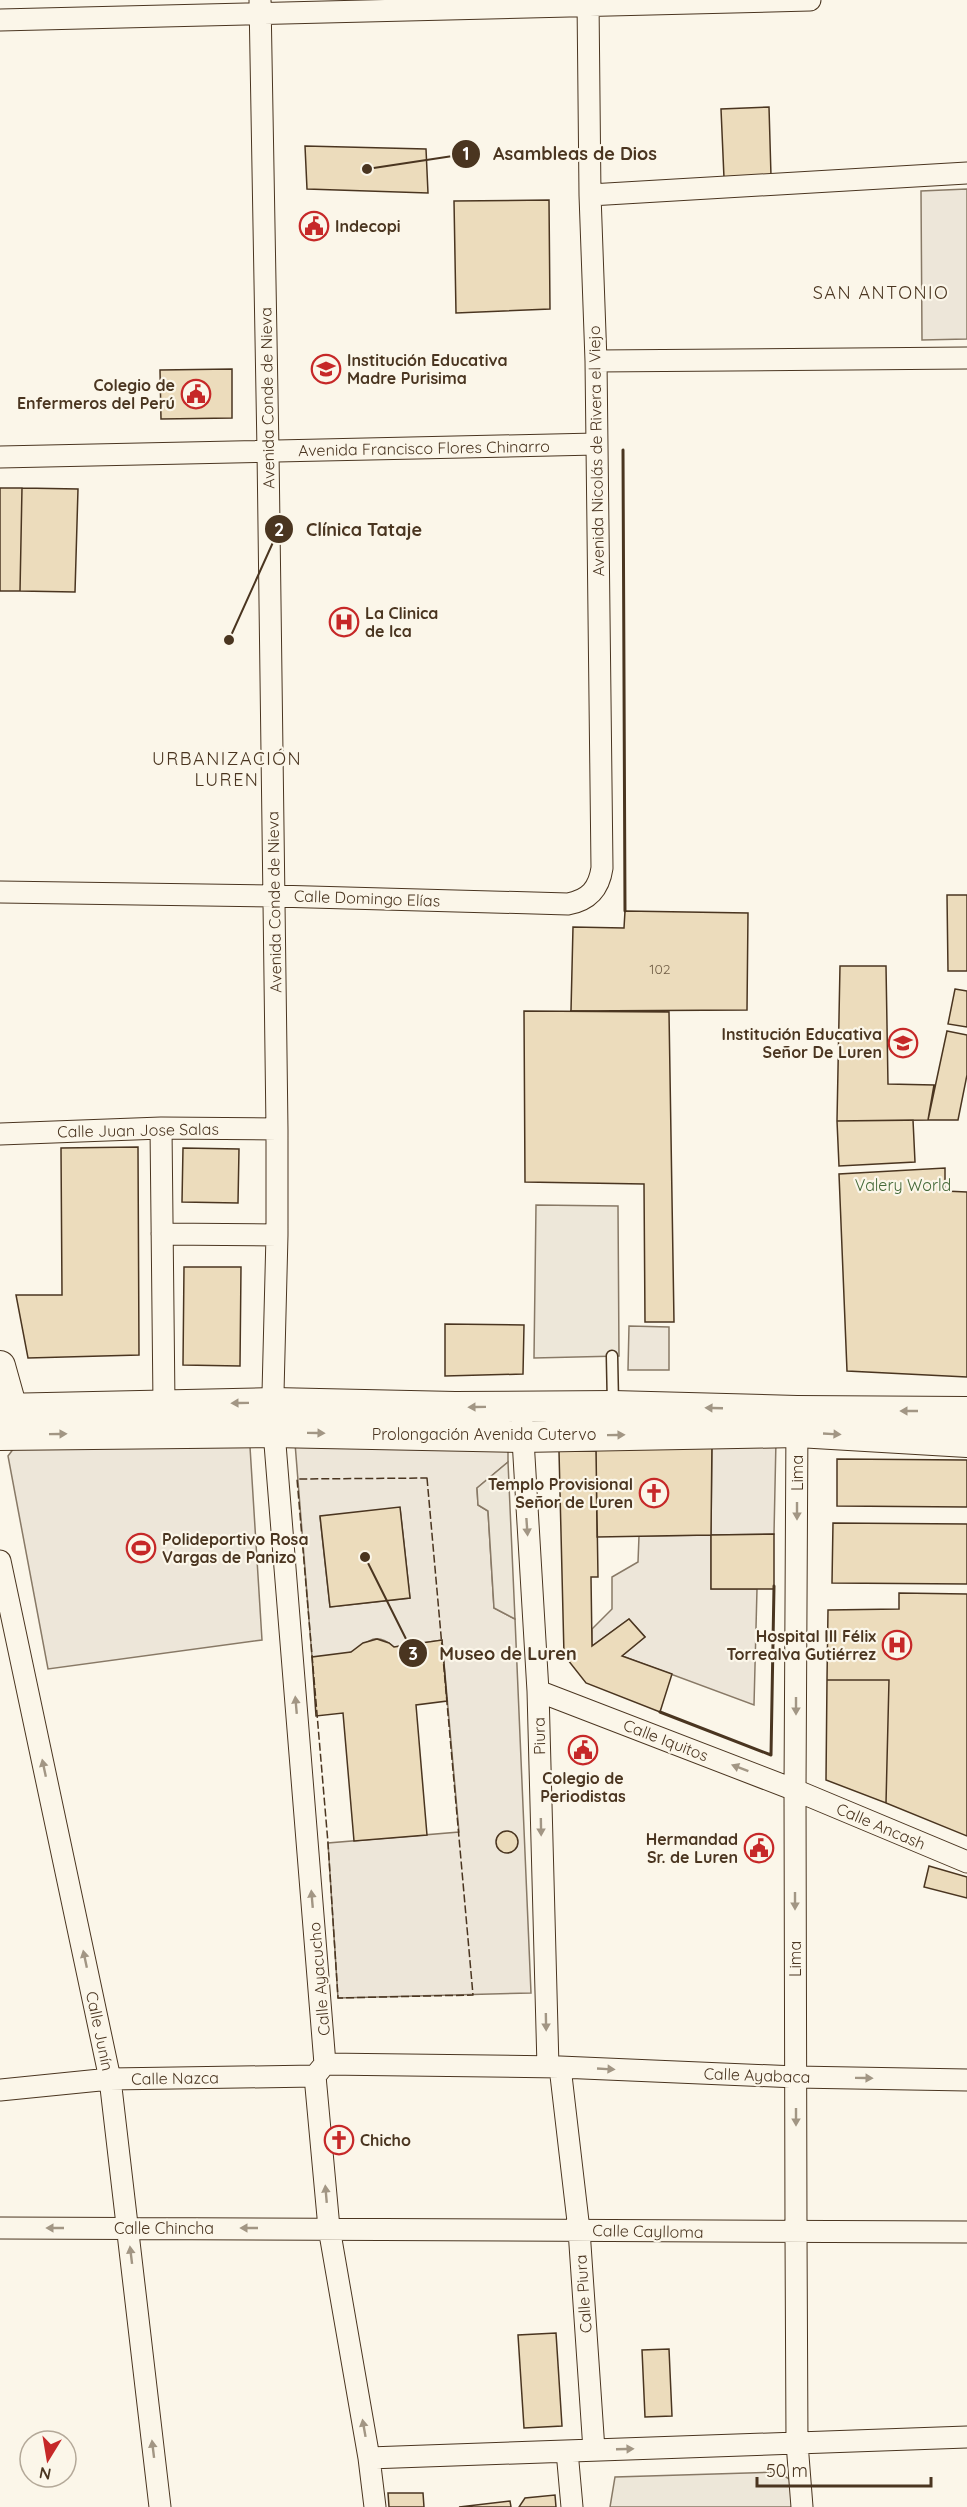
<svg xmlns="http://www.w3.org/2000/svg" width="967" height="2507" font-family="Quicksand,sans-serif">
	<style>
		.green { fill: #ede6d9; stroke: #887966; stroke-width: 1.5; fill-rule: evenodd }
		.parking { fill: #ede7d9; stroke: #887966; stroke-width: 1.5 }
		.building { fill: #ecdcbc; stroke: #4a3520; stroke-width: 1.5 }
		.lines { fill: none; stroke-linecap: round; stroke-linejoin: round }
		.lane-casing { stroke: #4a3520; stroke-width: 13 }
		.street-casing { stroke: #4a3520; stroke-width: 23 }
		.secondary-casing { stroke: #4a3520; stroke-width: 32 }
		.lane { stroke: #fbf6e9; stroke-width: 10 }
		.street { stroke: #fbf6e9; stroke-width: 21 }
		.secondary { stroke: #fbf6e9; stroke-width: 30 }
		.fence { stroke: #4a3520; stroke-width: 1.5; stroke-dasharray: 8 3; stroke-linecap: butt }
		.wall { stroke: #4a3520; stroke-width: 3 }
		.oneway { fill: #a29684 }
		.labels { text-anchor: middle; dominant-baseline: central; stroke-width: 4.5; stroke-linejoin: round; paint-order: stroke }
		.number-label { font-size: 14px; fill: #725f47 }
		.poi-label { font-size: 16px; font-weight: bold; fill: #4a3520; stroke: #fbf6e9; text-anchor: start }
		.street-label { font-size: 16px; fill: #4a3520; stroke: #fbf6e9 }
		.park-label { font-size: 16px; fill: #436837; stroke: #fbf6e9 }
		.neighbourhood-label { font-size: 18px; letter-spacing: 1.5px; fill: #4a3520; stroke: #fbf6e9 }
		.leader { fill: none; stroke: #4a3520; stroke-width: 2 }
		.callout-dot { fill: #4a3520; stroke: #fbf6e9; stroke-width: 2 }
		.mark-label { font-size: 18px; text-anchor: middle; font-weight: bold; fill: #fff }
		.callout-label { font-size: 18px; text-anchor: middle; font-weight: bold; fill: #4a3520; stroke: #fbf6e9; stroke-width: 4.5; stroke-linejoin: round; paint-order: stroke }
	</style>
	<rect width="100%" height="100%" fill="#fbf6e9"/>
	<path class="green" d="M967 189V339L922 340 921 191Z
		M629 1326 669 1327V1370H628Z
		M23 1436 250 1447 262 1640 48 1669 8 1456Z
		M712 1440H776L774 1534 711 1535V1589H757L754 1705 622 1656 645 1637 629 1619 592 1646V1629L612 1609V1577L638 1562 639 1536 711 1535Z
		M295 1443 508 1449V1462L477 1488 478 1505 488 1511 494 1608 515 1619 531 1993 338 1998 328 1843 459 1832 442 1640 394 1647C373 1629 367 1645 351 1652 340 1657 323 1656 312 1657ZM400 1508 410 1598 330 1607 320 1517Z"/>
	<path class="parking" d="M536 1205 618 1206 619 1356 534 1358Z
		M508 1462 515 1619 494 1608 488 1511 478 1505 477 1488Z
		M778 2472 794 2482 797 2507H610L615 2477Z"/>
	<path class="building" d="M769 107 771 176 724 178 721 109Z
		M305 146 426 149 428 193 307 189Z
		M549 200 550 309 456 313 454 201Z
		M232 369V418L161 419 160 370Z
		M0 488H22L20 591H0Z
		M22 488 78 489 75 592 20 591Z
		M947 895H967V971H948Z
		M625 911 748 913 747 1010 571 1011 573 927 624 928Z
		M840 966H886L888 1084 934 1085 928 1120 837 1121Z
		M955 989 967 991V1027L948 1024Z
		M524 1011 669 1012 674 1322H645L644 1184 525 1182Z
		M947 1031 967 1035V1075L958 1120H928Z
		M913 1120 915 1162 839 1166 837 1121Z
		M138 1147 139 1355 28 1358 16 1295H62L61 1148Z
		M183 1148 239 1149 238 1203 182 1202Z
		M945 1168V1191L967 1192V1377L847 1371 839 1174Z
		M184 1267H241L240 1366 183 1365Z
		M445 1324 524 1325 523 1374 445 1376Z
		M712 1440 711 1535 597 1537 596 1441Z
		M559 1451H596L598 1577H591L592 1646 629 1619 645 1637 622 1656 672 1674 660 1712 586 1683 564 1655Z
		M837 1459 967 1460V1507L837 1506Z
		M400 1507 410 1598 330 1607 320 1516Z
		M833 1523 967 1524V1584L832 1583Z
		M774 1534V1589H711V1535Z
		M899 1593 967 1594V1836L886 1803 889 1680H827L828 1610 899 1609Z
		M377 1639 389 1643 394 1647 442 1640 447 1701 416 1705 427 1835 354 1841 343 1713 316 1716 312 1657 351 1652 363 1643Z
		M827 1680H889L886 1803 826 1780Z
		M496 1842a11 11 0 1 1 22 0a11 11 0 1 1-22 0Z
		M929 1866 967 1877V1898L924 1887Z
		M556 2333 562 2426 524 2428 518 2335Z
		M669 2349 672 2416 645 2417 642 2350Z
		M388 2493H423L424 2507H389Z
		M555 2495 556 2507H519L525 2498Z
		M510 2501 511 2507H459Z"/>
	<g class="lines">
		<g class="lane-casing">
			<path id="lane" d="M612 1356 613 1405"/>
		</g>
		<g class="street-casing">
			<path id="street" d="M260 0 268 451 277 1129V1235L272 1432 275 1444 325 2064 315 2076 329 2228 369 2458 375 2507
				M0 20 810 0
				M590 195 967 173
				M596 361 967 358
				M0 457 596 444
				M0 892 275 896 568 904C589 900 599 889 602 868L596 361 590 195 588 0
				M161 1128 164 1404
				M0 1134 161 1128 277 1129
				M162 1234 277 1235
				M797 1420 795 1790 796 2233 797 2443 802 2507
				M522 1423 538 1691 548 2067
				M0 1561 110 2079 160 2507
				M538 1691 795 1790 967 1862
				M325 2064 560 2067 796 2077 967 2080
				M560 2067 579 2230 594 2450
				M0 2090 110 2079 315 2076
				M0 2228 967 2232
				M567 2451 572 2507
				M369 2458 967 2437"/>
		</g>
		<g class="secondary-casing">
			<path id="secondary" d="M0 1366 12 1409
				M0 1409 274 1403 455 1407 613 1406 797 1411 967 1412
				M0 1435 272 1432 521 1437 798 1432 967 1442"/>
		</g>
		<use href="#lane" class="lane"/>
		<use href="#street" class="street"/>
		<use href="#secondary" class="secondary"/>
		<path class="fence" d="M427 1478 473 1995 338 1998 328 1843 297 1479Z"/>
		<path class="wall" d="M623 450 625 911
			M660 1712 771 1755 774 1586"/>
	</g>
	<defs><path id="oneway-solid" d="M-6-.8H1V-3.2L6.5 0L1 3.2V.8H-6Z" transform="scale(1.5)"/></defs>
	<g class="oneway">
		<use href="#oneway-solid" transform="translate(240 1403) rotate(179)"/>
		<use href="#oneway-solid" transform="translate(477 1407) rotate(179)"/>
		<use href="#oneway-solid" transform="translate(714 1408) rotate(-178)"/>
		<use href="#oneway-solid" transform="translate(909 1411) rotate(-180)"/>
		<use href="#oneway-solid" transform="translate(316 1433) rotate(1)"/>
		<use href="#oneway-solid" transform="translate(58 1434) rotate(-1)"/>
		<use href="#oneway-solid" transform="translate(832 1434) rotate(3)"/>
		<use href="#oneway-solid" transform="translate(616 1435) rotate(-1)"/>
		<use href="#oneway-solid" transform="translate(797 1511) rotate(90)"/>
		<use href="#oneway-solid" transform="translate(527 1527) rotate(86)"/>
		<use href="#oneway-solid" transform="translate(296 1705) rotate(-95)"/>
		<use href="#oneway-solid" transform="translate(796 1706) rotate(90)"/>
		<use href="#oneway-solid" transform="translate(44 1768) rotate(-102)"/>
		<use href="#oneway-solid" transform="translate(740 1768) rotate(-159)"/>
		<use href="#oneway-solid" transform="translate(541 1827) rotate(89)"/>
		<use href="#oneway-solid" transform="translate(312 1899) rotate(-95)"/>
		<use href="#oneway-solid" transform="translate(795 1901) rotate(90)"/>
		<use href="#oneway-solid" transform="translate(85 1959) rotate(-102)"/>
		<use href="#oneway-solid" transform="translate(546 2022) rotate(89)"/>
		<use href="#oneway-solid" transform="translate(606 2069) rotate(3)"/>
		<use href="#oneway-solid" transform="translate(864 2078) rotate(1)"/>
		<use href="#oneway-solid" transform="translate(796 2117) rotate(90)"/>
		<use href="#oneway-solid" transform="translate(326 2194) rotate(-95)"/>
		<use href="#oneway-solid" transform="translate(55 2228) rotate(-180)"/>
		<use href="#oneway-solid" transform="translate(249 2228) rotate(180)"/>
		<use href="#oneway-solid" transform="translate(131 2255) rotate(-97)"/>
		<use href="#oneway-solid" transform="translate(364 2428) rotate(-100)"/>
		<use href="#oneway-solid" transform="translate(153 2449) rotate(-97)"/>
		<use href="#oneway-solid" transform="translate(625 2449) rotate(-2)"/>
	</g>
	<defs>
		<g id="civic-ring" transform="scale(1.5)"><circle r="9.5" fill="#fbf6e9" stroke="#c62828" stroke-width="1.5"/><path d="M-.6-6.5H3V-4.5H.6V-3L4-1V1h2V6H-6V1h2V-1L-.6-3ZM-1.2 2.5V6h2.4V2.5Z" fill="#c62828"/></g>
		<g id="school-ring" transform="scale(1.5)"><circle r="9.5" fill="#fbf6e9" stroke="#c62828" stroke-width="1.5"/><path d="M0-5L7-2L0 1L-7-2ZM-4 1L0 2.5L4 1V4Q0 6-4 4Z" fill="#c62828"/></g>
		<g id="hospital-ring" transform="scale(1.5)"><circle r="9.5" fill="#fbf6e9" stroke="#c62828" stroke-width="1.5"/><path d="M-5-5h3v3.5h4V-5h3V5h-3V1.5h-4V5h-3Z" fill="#c62828"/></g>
		<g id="church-ring" transform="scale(1.5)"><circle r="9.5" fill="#fbf6e9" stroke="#c62828" stroke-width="1.5"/><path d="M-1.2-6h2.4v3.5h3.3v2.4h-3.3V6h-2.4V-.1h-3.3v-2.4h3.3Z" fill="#c62828"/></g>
		<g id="stadium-ring" transform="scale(1.5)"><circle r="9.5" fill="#fbf6e9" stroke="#c62828" stroke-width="1.5"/><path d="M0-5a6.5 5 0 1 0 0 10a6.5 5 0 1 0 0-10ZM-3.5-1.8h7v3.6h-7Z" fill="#c62828"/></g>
	</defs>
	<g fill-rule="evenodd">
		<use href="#civic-ring" x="314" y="226"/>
		<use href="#school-ring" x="326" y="369"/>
		<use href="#civic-ring" x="196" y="394"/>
		<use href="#hospital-ring" x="344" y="622"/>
		<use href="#school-ring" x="903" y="1043"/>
		<use href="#church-ring" x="654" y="1493"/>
		<use href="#stadium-ring" x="141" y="1548"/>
		<use href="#hospital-ring" x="897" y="1645"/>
		<use href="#civic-ring" x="583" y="1750"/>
		<use href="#civic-ring" x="759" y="1848"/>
		<use href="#church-ring" x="339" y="2140"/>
	</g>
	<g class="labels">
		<g class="number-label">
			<text x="660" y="969">102</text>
		</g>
		<g class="poi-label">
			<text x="335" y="226">Indecopi</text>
			<text x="347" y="360">Institución Educativa<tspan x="347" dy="18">Madre Purisima</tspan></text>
			<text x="175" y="385" text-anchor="end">Colegio de<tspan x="175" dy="18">Enfermeros del Perú</tspan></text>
			<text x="365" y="613">La Clinica<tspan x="365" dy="18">de Ica</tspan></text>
			<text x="882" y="1034" text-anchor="end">Institución Educativa<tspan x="882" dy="18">Señor De Luren</tspan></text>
			<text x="633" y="1484" text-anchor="end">Templo Provisional<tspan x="633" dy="18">Señor de Luren</tspan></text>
			<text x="162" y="1539">Polideportivo Rosa<tspan x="162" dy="18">Vargas de Panizo</tspan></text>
			<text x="876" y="1636" text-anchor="end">Hospital III Félix<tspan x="876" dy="18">Torrealva Gutiérrez</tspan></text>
			<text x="583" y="1778" text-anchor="middle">Colegio de<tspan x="583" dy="18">Periodistas</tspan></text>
			<text x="738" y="1839" text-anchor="end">Hermandad<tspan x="738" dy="18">Sr. de Luren</tspan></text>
			<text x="360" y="2140">Chicho</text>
		</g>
		<g class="street-label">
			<text transform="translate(267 398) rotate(-91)">Avenida Conde de Nieva</text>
			<text transform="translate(424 448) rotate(-1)">Avenida Francisco Flores Chinarro</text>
			<text transform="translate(596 451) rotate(-91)">Avenida Nicolás de Rivera el Viejo</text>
			<text transform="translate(367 898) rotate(2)">Calle Domingo Elías</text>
			<text transform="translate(274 902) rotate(-91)">Avenida Conde de Nieva</text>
			<text transform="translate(138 1130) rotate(-1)">Calle Juan Jose Salas</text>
			<text x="484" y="1434">Prolongación Avenida Cutervo</text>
			<text transform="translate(797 1473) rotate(-90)">Lima</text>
			<text transform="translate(539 1736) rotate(-91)">Piura</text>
			<text transform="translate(666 1740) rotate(21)">Calle Iquitos</text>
			<text transform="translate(881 1826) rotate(23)">Calle Ancash</text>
			<text transform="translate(795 1959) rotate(-90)">Lima</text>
			<text transform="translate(319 1979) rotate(-95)">Calle Ayacucho</text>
			<text transform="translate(100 2031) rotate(78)">Calle Junín</text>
			<text transform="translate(757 2075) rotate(2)">Calle Ayabaca</text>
			<text transform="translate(175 2078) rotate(-1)">Calle Nazca</text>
			<text x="164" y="2228">Calle Chincha</text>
			<text transform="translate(648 2231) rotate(1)">Calle Caylloma</text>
			<text transform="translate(583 2294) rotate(-94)">Calle Piura</text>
		</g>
		<g class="park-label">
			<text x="903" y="1185">Valery World</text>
		</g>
		<g class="neighbourhood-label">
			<text x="881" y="292">SAN ANTONIO</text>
			<text x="227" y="758">URBANIZACIÓN<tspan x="227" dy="21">LUREN</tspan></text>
		</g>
	</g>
	<path class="leader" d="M367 169L466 154M229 640L279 529M365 1557L413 1653"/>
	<g class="callout-dot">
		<circle cx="367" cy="169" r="6"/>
		<circle cx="229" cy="640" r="6"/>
		<circle cx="365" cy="1557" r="6"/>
		<circle cx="466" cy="154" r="15"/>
		<circle cx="279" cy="529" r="15"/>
		<circle cx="413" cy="1653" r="15"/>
	</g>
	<g class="mark-label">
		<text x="466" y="160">1</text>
		<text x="279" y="536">2</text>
		<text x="413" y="1660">3</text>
	</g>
	<g class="callout-label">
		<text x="575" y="160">Asambleas de Dios</text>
		<text x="364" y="536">Clínica Tataje</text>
		<text x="508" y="1660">Museo de Luren</text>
	</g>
	<g transform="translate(48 2459) rotate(191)"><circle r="28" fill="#fbf6e9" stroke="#b4a999" stroke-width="1.5"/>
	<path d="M0-4.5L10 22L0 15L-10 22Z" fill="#c62828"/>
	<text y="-9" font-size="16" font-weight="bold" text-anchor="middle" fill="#4a3520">N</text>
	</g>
	<path d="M757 2477v9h174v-9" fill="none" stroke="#4a3520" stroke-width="3"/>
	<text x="766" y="2477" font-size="18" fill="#4a3520" stroke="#fbf6e9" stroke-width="4.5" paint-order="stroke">50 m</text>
</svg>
